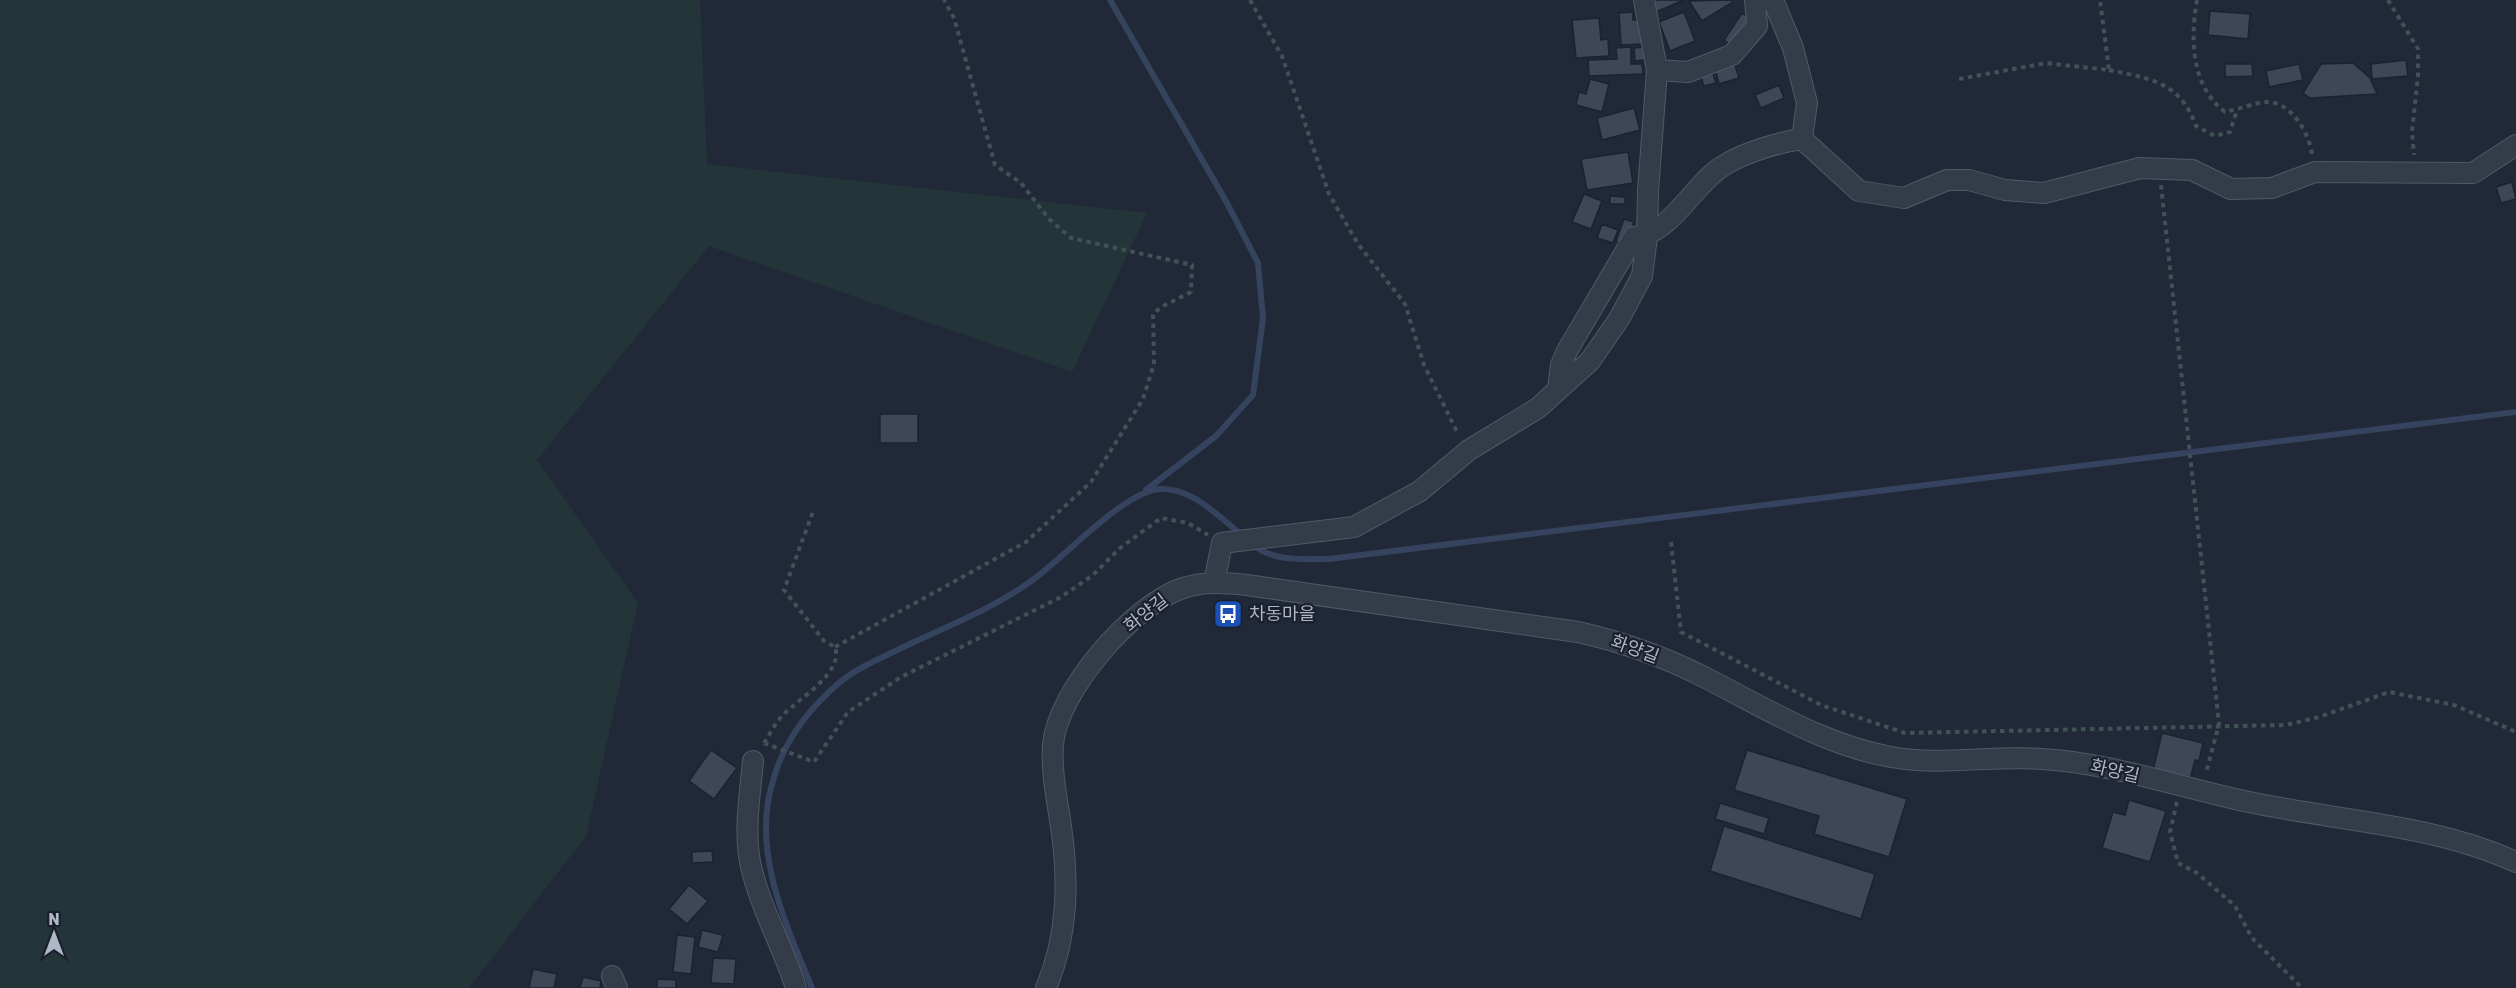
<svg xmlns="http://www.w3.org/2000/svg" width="2516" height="988" font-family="Rubik,'Noto Sans KR',sans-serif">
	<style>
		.green { fill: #233539 }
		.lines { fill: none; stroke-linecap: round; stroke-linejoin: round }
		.stream { stroke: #35435f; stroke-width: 6 }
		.building { fill: #3d4758; stroke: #1c222f; stroke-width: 1.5 }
		.minor-casing { stroke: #525966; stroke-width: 22 }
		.path { stroke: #415256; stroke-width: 4; stroke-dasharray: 4.5 4.5; stroke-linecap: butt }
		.minor { stroke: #343b49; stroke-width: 20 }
		.labels { text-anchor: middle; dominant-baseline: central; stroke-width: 4.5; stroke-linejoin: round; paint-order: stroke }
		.street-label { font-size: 18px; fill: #afb6c5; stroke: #1a202d }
		.poi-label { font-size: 18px; fill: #afb6c5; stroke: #1a202d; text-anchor: start }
	</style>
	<rect width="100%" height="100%" fill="#212938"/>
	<path class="green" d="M0 0H700L707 164 1147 213 1072 372 709 246 537 460 638 603 586 836 469 988H0Z"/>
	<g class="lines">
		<path class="stream" d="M1110 0 1227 203 1258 263 1263 318 1253 395 1216 436 1146 490
			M1252 544C1273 562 1302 559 1329 559L2516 412
			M812 988C787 927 753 855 771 788 781 745 806 711 839 683 853 671 872 662 889 654 937 630 991 611 1034 579 1065 557 1125 490 1161 489 1193 488 1219 517 1242 535"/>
	</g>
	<path class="building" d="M1651 0H1684L1656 12Z
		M1731 0 1733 2 1702 21 1689 1Z
		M2210 11 2250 14 2248 39 2208 35Z
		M1633 12V20H1642L1643 44 1621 45 1619 13Z
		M1684 12 1695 41 1670 51 1659 22Z
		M1742 13 1753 21 1735 48 1724 40Z
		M1599 18 1601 40 1608 39 1609 56 1576 58 1572 20Z
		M1631 47V64H1642L1643 74 1589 76 1588 60 1617 59 1616 48Z
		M1644 47 1645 60 1635 61 1634 48Z
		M2406 60 2408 76 2372 79 2371 64Z
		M1734 62 1739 78 1719 84 1715 68Z
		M2353 63 2370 78 2377 94 2310 98 2303 93 2321 64Z
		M2225 64H2252L2253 76 2225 77Z
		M2299 64 2303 80 2269 87 2266 71Z
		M1711 68 1716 83 1704 86 1699 71Z
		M1590 79 1609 84 1602 112 1576 105 1579 92 1586 94Z
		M1779 85 1784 98 1761 108 1755 95Z
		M1634 108 1640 130 1602 140 1597 118Z
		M1628 152 1633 183 1587 190 1581 159Z
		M2512 182 2516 199 2501 203 2496 187Z
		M1584 194 1602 201 1591 229 1572 222Z
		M1610 196 1625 197V204H1610Z
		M1624 219 1634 222 1626 245 1616 241Z
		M1602 224 1618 230 1613 243 1597 238Z
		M880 414H918V443H880Z
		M2162 733 2203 743 2199 761 2195 760 2190 780 2153 771Z
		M711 750 737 768 714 799 689 781Z
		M1747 750 1907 799 1889 857 1814 834 1819 816 1734 790Z
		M2129 800 2166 811 2150 862 2102 848 2113 812 2125 815Z
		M1720 803 1769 818 1764 834 1715 819Z
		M1724 826 1875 874 1861 919 1710 871Z
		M712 851 713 862 692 863V852Z
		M689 885 708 901 687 924 669 909Z
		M702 930 723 935 718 952 698 947Z
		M677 935 695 937 691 974 673 972Z
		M713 958 736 959 734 984 711 983Z
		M533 969 557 974 554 988H529Z
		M583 977 601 981 600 988H580Z
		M657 979 676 980V988H657Z"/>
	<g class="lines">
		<g class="minor-casing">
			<path id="minor" d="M1773 0 1793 48 1807 103 1802 139
				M1657 70 1688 72 1732 55 1757 26 1755 0
				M1558 389 1561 365 1567 351 1634 237C1671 235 1694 183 1723 166 1743 153 1779 142 1802 139L1859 191 1904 198 1947 180H1969L2005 190 2044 193 2140 168 2192 170 2231 189 2272 188 2315 172 2473 173 2516 145
				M1214 583 1222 543 1354 527 1420 491 1469 450 1538 408 1590 361 1619 319 1642 276 1647 237 1648 191 1657 70 1644 0
				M753 761C750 794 744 830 750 862 759 906 783 946 796 988
				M612 976 617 988
				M1046 988C1068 936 1069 882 1061 826 1057 800 1051 771 1053 744 1058 691 1132 605 1183 588 1204 581 1226 583 1247 585L1578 632C1623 642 1665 657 1706 678 1765 708 1824 745 1891 757 1940 766 1992 755 2042 759 2112 763 2181 788 2249 802 2338 821 2433 824 2516 862"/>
		</g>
		<path class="path" d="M1250 0 1282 56 1329 194 1358 244 1405 304 1424 365 1458 434
			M2197 0C2190 39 2191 86 2225 112 2235 110 2259 102 2266 102 2291 101 2309 133 2312 154
			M2388 0 2418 49V76L2412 132 2414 155
			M2109 70C2152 79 2180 82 2196 126L2215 136 2230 132 2237 110
			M1959 79 2046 63 2109 70 2100 0
			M2161 185 2219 724 2206 773
			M1671 542 1681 632 1821 705 1905 733 2286 725 2319 717 2389 692 2454 705 2516 732
			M835 647 1026 542 1091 482 1143 399 1154 364 1153 314 1161 307 1191 292 1192 265 1071 238 1049 219 1021 183 995 165 954 18 944 0
			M764 743 814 762 848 712 901 677 1061 597 1093 575 1120 548 1161 518 1188 523 1208 535
			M764 743C770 734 775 723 783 715 799 698 844 673 835 647L824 641 784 590 814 509
			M2177 802 2170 832 2178 863 2197 873 2235 906 2252 938 2302 988"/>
		<use href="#minor" class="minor"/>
	</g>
	<defs>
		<g id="bus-square" transform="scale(1.5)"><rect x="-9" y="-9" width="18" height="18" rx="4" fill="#1a4fb4" stroke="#1a202d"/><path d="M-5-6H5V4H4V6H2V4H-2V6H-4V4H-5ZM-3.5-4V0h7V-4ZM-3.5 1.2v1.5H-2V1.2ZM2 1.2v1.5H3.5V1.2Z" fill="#fff"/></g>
	</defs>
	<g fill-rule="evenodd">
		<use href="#bus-square" x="1228" y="614"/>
	</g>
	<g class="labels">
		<g class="street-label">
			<text transform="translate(1146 613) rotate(-38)">화양길</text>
			<text transform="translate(1635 649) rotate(20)">화양길</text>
			<text transform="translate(2115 771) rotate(13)">화양길</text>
		</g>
		<g class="poi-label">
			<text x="1249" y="614">차동마을</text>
		</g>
	</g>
	<g transform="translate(54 934)" stroke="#1a202d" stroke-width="4.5" paint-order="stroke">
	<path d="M0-4.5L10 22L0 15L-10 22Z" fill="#afb6c5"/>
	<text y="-9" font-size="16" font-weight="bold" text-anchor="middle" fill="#afb6c5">N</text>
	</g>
</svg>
